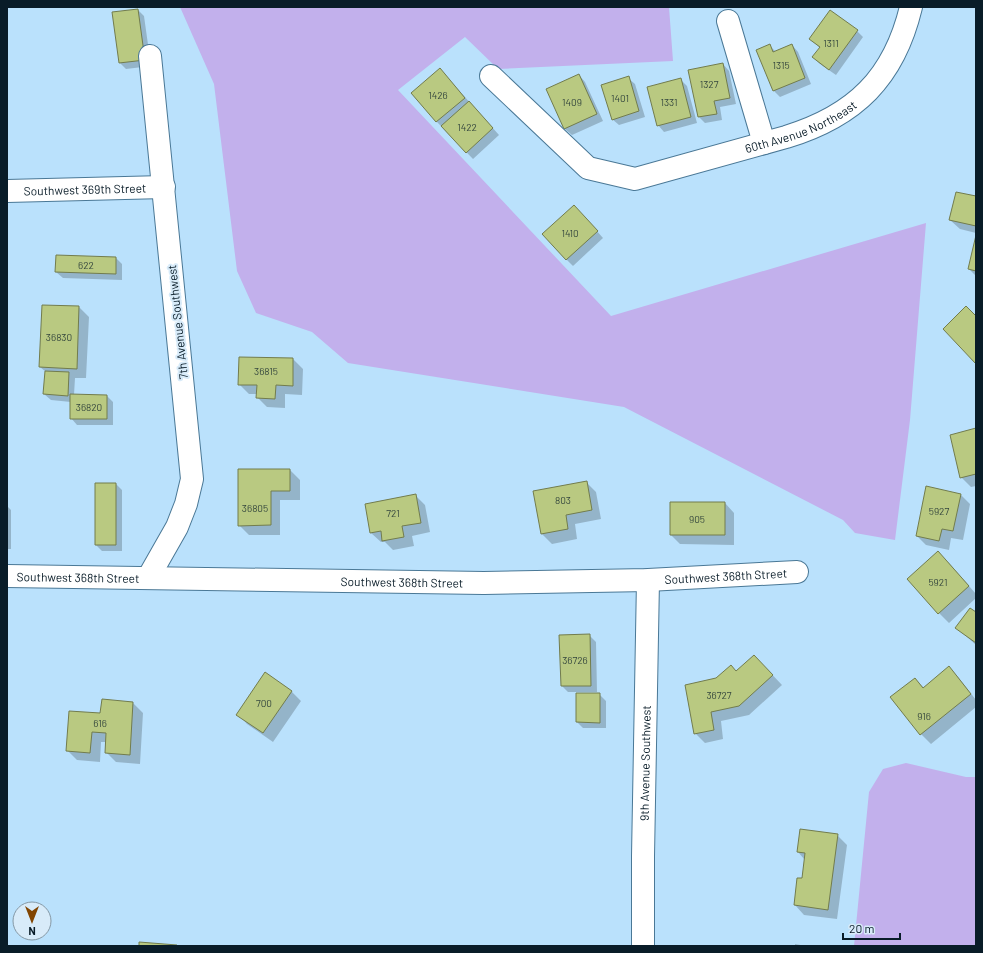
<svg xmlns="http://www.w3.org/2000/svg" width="983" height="953" font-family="Barlow,sans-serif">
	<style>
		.green { fill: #c2b0ec }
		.shadow { fill: #0003 }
		.building { fill: #b9c981; stroke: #727c4d }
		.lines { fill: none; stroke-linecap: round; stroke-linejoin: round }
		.minor-casing { stroke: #4a7896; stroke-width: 24 }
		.minor { stroke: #fff; stroke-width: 22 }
		.labels { text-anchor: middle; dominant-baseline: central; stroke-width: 4; stroke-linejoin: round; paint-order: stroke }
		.number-label { font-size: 10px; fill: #35473e }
		.street-label { font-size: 12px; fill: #091c28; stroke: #d8ebf9 }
	</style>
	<rect width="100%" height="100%" fill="#bae1fc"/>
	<path class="green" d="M180 7H669L673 61 498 69 465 37 398 90 611 316 926 223 910 420 895 540 855 533 843 520 624 407 348 363 312 332 256 313 237 271 214 84Z
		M906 763 966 777H976V946H854L869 792 883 769Z"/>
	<path class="shadow" d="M138 10 144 16 151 66 126 69 120 63 113 13Z
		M857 31 863 37 836 75 820 64 813 57 820 48 810 39Z
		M769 45 776 52 792 45 798 52 811 84 780 97 774 91Z
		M723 64 729 71 736 104 720 107 722 120 705 123 699 117Z
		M579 75 585 82 603 121 572 135 565 129 548 89Z
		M446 76 499 135 473 159 437 122 412 94Z
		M628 78 635 84 645 117 619 125 612 119Z
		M680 79 687 86 697 123 664 132 658 125Z
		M976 197V233L960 229 950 220Z
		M581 213 603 238 573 266 566 259Z
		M976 239V276L969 269Z
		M116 258 122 264V280L63 278 56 272Z
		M79 307 89 317 86 378H75L74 395 107 396 113 402V425H77L71 418V402L51 400 44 394 46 372 40 367Z
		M7 339 8 340V391H7Z
		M293 359 303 369 302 395 285 394V408L267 407 257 397V394H249L239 384Z
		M976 429V486L971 487 961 477Z
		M290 470 300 480V500H280V535H249L239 525Z
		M586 482 596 492 601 519 575 524 577 539 552 544 542 534 534 492Z
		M96 484H116L122 490V551H102L96 545Z
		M415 495 425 505 430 532 412 536 414 546 393 550 385 542H381L371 533Z
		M961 495 970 504 963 540 951 538 949 550 926 545 917 536Z
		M725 503 734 513V545L680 544 671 535Z
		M7 506 11 510V549H7Z
		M948 562 976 594V598L949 623 939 613Z
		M976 614V645L957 628Z
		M589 635 596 642 597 692H568L562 686 560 636Z
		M764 666 782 685 749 715 721 721 723 739 705 743 695 733 717 679Z
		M949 667 958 677 976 700V707L931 744 921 734 915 679 924 688Z
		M265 674 292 692 301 701 273 742 247 724 238 714Z
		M599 694 606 701V728H583L577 722Z
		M102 700 133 703 143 713 140 764 116 762 106 752V742H101L100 762 77 760 67 750 101 714Z
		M837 835 847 845 837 919 804 915 795 905 803 879 805 860 798 852Z
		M795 944 806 946H795Z"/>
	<path class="building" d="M138 9 145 60 119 63 112 12Z
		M830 10 858 30 829 70 812 57 820 47 809 39Z
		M770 44 773 52 792 44 805 78 773 91 756 50Z
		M723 63 730 98 714 101 717 114 698 117 688 70Z
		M440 68 465 98 436 122 411 93Z
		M579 74 597 114 564 129 546 89Z
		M629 76 639 111 612 120 601 85Z
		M681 78 691 117 657 126 647 87Z
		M469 101 493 128 466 153 441 126Z
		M956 192 976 196V226L949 220Z
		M574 205 598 231 566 260 542 234Z
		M976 235V271L968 269Z
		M56 255 116 257V274L55 272Z
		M42 305 79 306 77 369 39 367Z
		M966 306 976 316V364L943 329Z
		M239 357 293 358V386L276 385 275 399 256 398 257 385H238Z
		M45 371 69 372 68 396 43 394Z
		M70 394 107 395V419H70Z
		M976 428V474L960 478 950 435Z
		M238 469H290V491H271V525L238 526Z
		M587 481 592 510 566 515 568 529 541 534 533 491Z
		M95 483H116V545H95Z
		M926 486 961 494 953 531 942 529 939 541 916 536Z
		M416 494 421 523 402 526 404 537 382 541 381 531 370 533 365 504Z
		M670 502H725V535H670Z
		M938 551 969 586 938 614 907 579Z
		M970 608 976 612V643L955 628Z
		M590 634 591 686H561L559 635Z
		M754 655 773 675 739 706 711 712 714 730 694 734 685 685 716 678 731 665 736 671Z
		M949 666 971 694 920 735 890 697 915 678 923 688Z
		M265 672 292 691 263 733 236 715Z
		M576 693H600V723L576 722Z
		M102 699 133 702 130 755 105 753 106 733 92 732 90 753 66 751 69 711 100 713Z
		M800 829 838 834 828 910 794 905 797 878H802L805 853 797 852Z
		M139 942 177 945V946H139Z"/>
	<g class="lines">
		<g class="minor-casing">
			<g id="minor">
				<path d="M728 21 764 143"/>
				<path id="s1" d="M491 76 588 168 635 179 786 137C855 116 894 78 911 7"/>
				<path id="s2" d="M7 191 164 187"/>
				<path id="s3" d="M7 576 484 583 648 580 797 572"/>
				<path d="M148 578 177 527 186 504 192 479 150 56"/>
				<path id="s4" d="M643 946V856L648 580"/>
			</g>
		</g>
		<use href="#minor" class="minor"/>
	</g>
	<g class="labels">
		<g class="number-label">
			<text x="831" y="43">1311</text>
			<text x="781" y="65">1315</text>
			<text x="709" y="84">1327</text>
			<text x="438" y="95">1426</text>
			<text x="620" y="98">1401</text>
			<text x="572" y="102">1409</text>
			<text x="669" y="102">1331</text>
			<text x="467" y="127">1422</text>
			<text x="570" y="233">1410</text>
			<text x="86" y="265">622</text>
			<text x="59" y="337">36830</text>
			<text x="266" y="371">36815</text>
			<text x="89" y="407">36820</text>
			<text x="563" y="500">803</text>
			<text x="255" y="508">36805</text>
			<text x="939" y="511">5927</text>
			<text x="393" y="513">721</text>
			<text x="697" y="519">905</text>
			<text x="938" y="582">5921</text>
			<text x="575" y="660">36726</text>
			<text x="719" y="695">36727</text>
			<text x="264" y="703">700</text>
			<text x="924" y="716">916</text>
			<text x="100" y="723">616</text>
		</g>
		<g class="street-label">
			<text stroke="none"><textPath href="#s1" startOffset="356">60th Avenue Northeast</textPath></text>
			<text stroke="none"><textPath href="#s2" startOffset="78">Southwest 369th Street</textPath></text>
			<text transform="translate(177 322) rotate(-96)">7th Avenue Southwest</text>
			<text stroke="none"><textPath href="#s3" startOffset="719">Southwest 368th Street</textPath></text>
			<text stroke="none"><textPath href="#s3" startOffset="71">Southwest 368th Street</textPath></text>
			<text stroke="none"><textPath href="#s3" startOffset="395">Southwest 368th Street</textPath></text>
			<text stroke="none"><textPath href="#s4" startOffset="183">9th Avenue Southwest</textPath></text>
		</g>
	</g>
	<rect width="983" height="953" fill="none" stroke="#091c28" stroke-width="16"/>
	<g transform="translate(32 921) rotate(180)"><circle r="19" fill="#d8ebf9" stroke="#8598a5"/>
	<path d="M0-3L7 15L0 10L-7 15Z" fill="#824501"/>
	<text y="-6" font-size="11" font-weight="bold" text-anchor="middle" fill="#091c28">N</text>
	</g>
	<path d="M843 933v6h57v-6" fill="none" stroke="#091c28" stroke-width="2"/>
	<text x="849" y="933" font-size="12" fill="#091c28" stroke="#d8ebf9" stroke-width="3" paint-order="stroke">20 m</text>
</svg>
